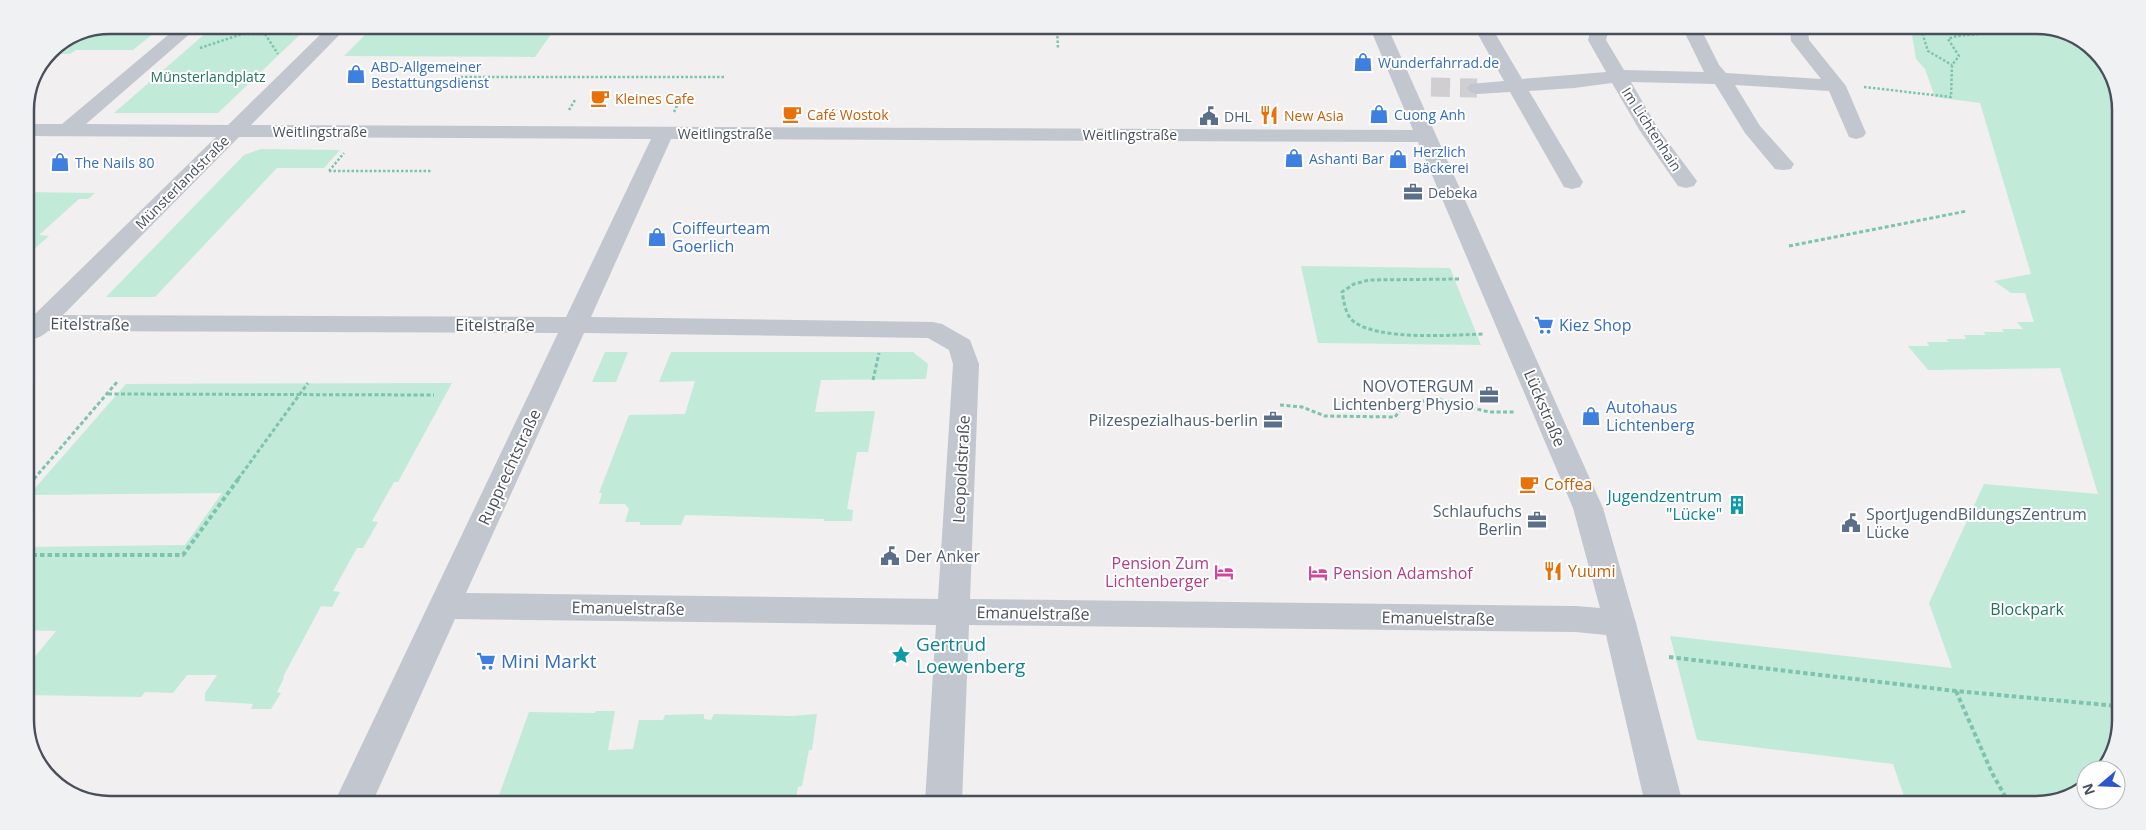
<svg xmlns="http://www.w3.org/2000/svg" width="2146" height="830" font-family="'Open Sans',sans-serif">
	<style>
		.green { fill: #c2ead9 }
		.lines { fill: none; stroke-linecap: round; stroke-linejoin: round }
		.minor-tunnel { stroke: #cfcfd1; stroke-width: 19; stroke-dasharray: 19 10; stroke-linecap: butt }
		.path-far2 { stroke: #7dc4ae; stroke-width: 2.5; stroke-dasharray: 2.5 2; stroke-linecap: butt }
		.path-far1 { stroke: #7dc4ae; stroke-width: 3; stroke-dasharray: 4 2.5; stroke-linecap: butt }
		.path { stroke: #7dc4ae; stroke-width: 4; stroke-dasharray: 4.5 3; stroke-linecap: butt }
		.minor { fill: #c1c6cf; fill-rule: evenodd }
		.labels { text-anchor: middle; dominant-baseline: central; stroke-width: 4; stroke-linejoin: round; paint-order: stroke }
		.far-shop-label { font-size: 14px; fill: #366cbe; stroke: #fff; text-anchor: start }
		.far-park-label { font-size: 14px; fill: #217459; stroke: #fff }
		.far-food-label { font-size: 14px; fill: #c56008; stroke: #fff; text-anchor: start }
		.far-service-label { font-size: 14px; fill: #4e5e75; stroke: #fff; text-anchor: start }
		.far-street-label { font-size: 14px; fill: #494f5a; stroke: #fff }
		.shop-label { font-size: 16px; fill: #366cbe; stroke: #fff; text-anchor: start }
		.street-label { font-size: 16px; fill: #494f5a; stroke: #fff }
		.service-label { font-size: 16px; fill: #4e5e75; stroke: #fff; text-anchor: end }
		.food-label { font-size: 16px; fill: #c56008; stroke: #fff; text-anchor: start }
		.culture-label { font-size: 16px; fill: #0d838f; stroke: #fff; text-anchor: end }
		.hotel-label { font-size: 16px; fill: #b23c85; stroke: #fff; text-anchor: end }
		.park-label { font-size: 16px; fill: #217459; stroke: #fff }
		.near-culture-label { font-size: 19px; fill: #0d838f; stroke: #fff; text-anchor: start }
		.near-shop-label { font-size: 19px; fill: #366cbe; stroke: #fff; text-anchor: start }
		.rim { fill: none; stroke: #494f5a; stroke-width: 2.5 }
	</style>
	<rect width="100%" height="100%" fill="#f1efef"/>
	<path class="green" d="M110 25H164L133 50H76L70 54H51L81 31Z
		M215 25H310L218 113H114Z
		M371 29H393L554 30 535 57 344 56Z
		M1911 29 2064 30 2104 58 2121 104 2116 748 2100 770H2086V788L2036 805H1907L1893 764 1697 740 1670 636 1952 668 1929 603 1984 484 2098 494 2060 368 1928 370 1908 346H1929L1927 342H1949L1946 339H1966L1964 335H1986L1983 332H2004L2002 329H2023L2017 322H2034L2025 293H2011L1994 281 2031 274 1980 103 1935 97 1925 69 1916 59Z
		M261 149 340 150 324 168H277L155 297H106L244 155Z
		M25 192 95 193 88 199H79L39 235 49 236 25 257Z
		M1301 266 1450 268 1481 345 1318 343Z
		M605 352H628L616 382H592Z
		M671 352H913L928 364 926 379 821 380 815 412 875 411 868 452H857L847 509 853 510 852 521H824V519L685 515 681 525H640V522H625L629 509 625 504H599L602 493H599L629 415 685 414 695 381 659 382Z
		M452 383 398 482H394L372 521 378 522 363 548H357L333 591 340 592 332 607 321 606 283 677 284 678 277 692 281 693 271 709H251L253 704 205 701V693L217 675H187L173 693 145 692 141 697 25 695V669L56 631 25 630V547L185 545 222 493 29 495 126 384Z
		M596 711H615L608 750 633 749 639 720H663L665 715 704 714V719L711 720 714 714 791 716 817 714 812 750H809L802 786 798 787 795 802 537 801 539 796 498 798 529 712 595 713Z"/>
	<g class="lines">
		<path class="minor-tunnel" d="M1431 87 1477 88"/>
		<path class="path-far2" d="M260 25 245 29 242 34H265L273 28V26L266 25
			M1057 27 1058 49
			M1455 28 1458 34
			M1921 29 1928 51 1952 65
			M265 34 278 54
			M200 48 242 34
			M456 77H725
			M1864 87 1951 97 1952 65 1959 56 1948 39C1963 32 1980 38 1994 29
			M569 110 575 100
			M674 112 680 99
			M329 171H431
			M329 171 344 153"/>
		<path class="path-far1" d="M1789 246 1967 211
			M1459 279 1369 280 1354 284 1342 292C1344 301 1345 314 1353 321 1378 341 1451 335 1483 334
			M2119 304 2115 256 2120 213
			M873 380 879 353
			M108 394 434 395
			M1280 405 1302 407 1325 416 1395 417 1406 402 1441 400 1489 412H1515
			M34 479 117 382
			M238 479 308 383"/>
		<path class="path" d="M25 489 35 478
			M25 555H183L239 478
			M1669 657 1956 691 2117 706
			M1956 691 1992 773 2010 805"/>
		<path class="minor" d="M180 25H200L86 124 228 125 329 26H348L251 125 1413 130 1370 28H1388L1603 508 1636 623 1683 804H1645L1606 635 1576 632 969 625 962 802H925L936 625 455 619 373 801H335L558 333 48 331C40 338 35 340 25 337V315H34L216 137 25 136V124H62ZM239 137 651 139 566 317 63 315ZM671 139 1418 142 1573 508 1600 608 1576 606 970 599 979 364 970 340 942 324 933 322 591 317ZM584 333 928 338 949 350 953 364 938 599 466 593Z
			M1478 28H1492L1522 79 1606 72 1588 40 1591 28 1609 29 1606 40 1624 70 1704 72 1683 29H1701L1719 65 1726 73 1821 79 1791 41 1790 29H1808L1809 40 1846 86 1866 133 1863 137 1856 139 1849 137 1829 91 1735 85 1760 126 1794 164 1791 169 1783 170 1775 169 1745 133 1715 84 1631 82 1659 130 1697 181 1694 186 1686 188 1678 186 1640 131 1612 83 1574 88 1529 91 1583 182 1580 187 1572 189 1564 187 1510 92 1477 94 1470 92 1467 88 1470 84 1504 81 1476 31Z"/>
	</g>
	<defs>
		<g id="shop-bare" transform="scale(1.5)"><path d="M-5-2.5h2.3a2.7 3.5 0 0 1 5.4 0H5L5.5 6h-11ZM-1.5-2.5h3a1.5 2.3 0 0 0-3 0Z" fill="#3f7fe0" stroke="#fff" stroke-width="2.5" paint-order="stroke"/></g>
		<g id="cafe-bare" transform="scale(1.5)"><path d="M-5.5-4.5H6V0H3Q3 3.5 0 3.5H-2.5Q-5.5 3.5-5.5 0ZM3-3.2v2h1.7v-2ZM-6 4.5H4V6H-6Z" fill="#e8710a" stroke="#fff" stroke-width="2.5" paint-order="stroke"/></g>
		<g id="restaurant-bare" transform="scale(1.5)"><path d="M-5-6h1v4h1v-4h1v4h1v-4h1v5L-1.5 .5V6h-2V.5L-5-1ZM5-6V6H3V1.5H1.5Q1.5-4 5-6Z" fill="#e8710a" stroke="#fff" stroke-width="2.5" paint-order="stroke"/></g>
		<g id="civic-bare" transform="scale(1.5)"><path d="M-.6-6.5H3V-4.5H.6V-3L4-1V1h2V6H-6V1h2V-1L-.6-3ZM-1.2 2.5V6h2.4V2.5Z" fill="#5c6f8a" stroke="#fff" stroke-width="2.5" paint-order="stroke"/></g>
		<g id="office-bare" transform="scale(1.5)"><path d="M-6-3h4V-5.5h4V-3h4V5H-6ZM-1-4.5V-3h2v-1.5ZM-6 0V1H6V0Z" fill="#5c6f8a" stroke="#fff" stroke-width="2.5" paint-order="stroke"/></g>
		<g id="supermarket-bare" transform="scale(1.5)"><path d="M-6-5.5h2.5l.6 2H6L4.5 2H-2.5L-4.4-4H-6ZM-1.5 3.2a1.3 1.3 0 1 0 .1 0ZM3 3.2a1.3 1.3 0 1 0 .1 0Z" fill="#3f7fe0" stroke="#fff" stroke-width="2.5" paint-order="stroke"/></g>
		<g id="building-bare" transform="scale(1.5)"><path d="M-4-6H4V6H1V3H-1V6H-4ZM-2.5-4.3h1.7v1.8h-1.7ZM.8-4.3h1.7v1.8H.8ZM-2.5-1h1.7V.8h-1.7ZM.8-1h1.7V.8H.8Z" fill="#0f9aa8" stroke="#fff" stroke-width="2.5" paint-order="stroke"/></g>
		<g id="hotel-bare" transform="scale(1.5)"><path d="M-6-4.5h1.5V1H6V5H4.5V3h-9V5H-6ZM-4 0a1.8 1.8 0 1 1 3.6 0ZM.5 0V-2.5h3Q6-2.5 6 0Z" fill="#d1479c" stroke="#fff" stroke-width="2.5" paint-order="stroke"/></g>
		<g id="sight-bare" transform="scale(1.5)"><path d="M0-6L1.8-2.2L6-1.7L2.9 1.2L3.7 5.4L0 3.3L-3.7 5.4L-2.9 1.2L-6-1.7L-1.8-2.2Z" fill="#0f9aa8" stroke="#fff" stroke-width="2.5" paint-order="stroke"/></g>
	</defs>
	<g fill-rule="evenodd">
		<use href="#shop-bare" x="1363" y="62"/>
		<use href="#shop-bare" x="356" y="74"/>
		<use href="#cafe-bare" x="600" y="98"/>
		<use href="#cafe-bare" x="792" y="114"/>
		<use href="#shop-bare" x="1379" y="114"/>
		<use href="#restaurant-bare" x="1269" y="115"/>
		<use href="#civic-bare" x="1209" y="116"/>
		<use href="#shop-bare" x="1294" y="158"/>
		<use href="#shop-bare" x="1398" y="159"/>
		<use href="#shop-bare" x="60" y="162"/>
		<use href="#office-bare" x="1413" y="192"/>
		<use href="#shop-bare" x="657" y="237"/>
		<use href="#supermarket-bare" x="1544" y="325"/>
		<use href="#office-bare" x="1489" y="395"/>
		<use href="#shop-bare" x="1591" y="416"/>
		<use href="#office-bare" x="1273" y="420"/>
		<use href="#cafe-bare" x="1529" y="484"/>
		<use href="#building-bare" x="1737" y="505"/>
		<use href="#office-bare" x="1537" y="520"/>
		<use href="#civic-bare" x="1851" y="523"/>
		<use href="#civic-bare" x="890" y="556"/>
		<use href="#restaurant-bare" x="1553" y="571"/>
		<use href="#hotel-bare" x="1224" y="572"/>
		<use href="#hotel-bare" x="1318" y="573"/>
		<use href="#sight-bare" x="901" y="655"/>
		<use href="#supermarket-bare" x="486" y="661"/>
	</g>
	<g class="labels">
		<g class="far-shop-label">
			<text x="1378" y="62">Wunderfahrrad.de</text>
			<text x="371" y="66">ABD-Allgemeiner<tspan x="371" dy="16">Bestattungsdienst</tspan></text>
			<text x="1394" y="114">Cuong Anh</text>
			<text x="1413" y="151">Herzlich<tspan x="1413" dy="16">Bäckerei</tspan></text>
			<text x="1309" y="158">Ashanti Bar</text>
			<text x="75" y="162">The Nails 80</text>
		</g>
		<g class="far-park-label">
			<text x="208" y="76">Münsterlandplatz</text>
		</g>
		<g class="far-food-label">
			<text x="615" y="98">Kleines Cafe</text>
			<text x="807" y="114">Café Wostok</text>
			<text x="1284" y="115">New Asia</text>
		</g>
		<g class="far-service-label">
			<text x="1224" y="116">DHL</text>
			<text x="1428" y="192">Debeka</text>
		</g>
		<g class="far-street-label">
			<text transform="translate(1652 129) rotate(57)">Im Lichtenhain</text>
			<text x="320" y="131">Weitlingstraße</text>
			<text x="725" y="133">Weitlingstraße</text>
			<text x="1130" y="134">Weitlingstraße</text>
			<text transform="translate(182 182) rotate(-45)">Münsterlandstraße</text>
		</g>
		<g class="shop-label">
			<text x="672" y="228">Coiffeurteam<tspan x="672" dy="18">Goerlich</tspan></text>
			<text x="1559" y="325">Kiez Shop</text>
			<text x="1606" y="407">Autohaus<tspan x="1606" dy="18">Lichtenberg</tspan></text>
		</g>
		<g class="street-label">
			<text transform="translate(90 324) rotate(1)">Eitelstraße</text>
			<text x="495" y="325">Eitelstraße</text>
			<text transform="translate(1545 408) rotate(67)">Lückstraße</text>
			<text transform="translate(509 467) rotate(-65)">Rupprechtstraße</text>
			<text transform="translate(961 469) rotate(-87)">Leopoldstraße</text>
			<text transform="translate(628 608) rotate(1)">Emanuelstraße</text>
			<text transform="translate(1033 613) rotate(1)">Emanuelstraße</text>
			<text transform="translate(1438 618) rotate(1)">Emanuelstraße</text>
		</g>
		<g class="service-label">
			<text x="1474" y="386">NOVOTERGUM<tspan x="1474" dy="18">Lichtenberg Physio</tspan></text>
			<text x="1258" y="420">Pilzespezialhaus-berlin</text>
			<text x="1522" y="511">Schlaufuchs<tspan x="1522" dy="18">Berlin</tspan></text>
			<text x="1866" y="514" text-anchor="start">SportJugendBildungsZentrum<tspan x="1866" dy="18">Lücke</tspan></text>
			<text x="905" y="556" text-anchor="start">Der Anker</text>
		</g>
		<g class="food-label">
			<text x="1544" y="484">Coffea</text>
			<text x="1568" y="571">Yuumi</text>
		</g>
		<g class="culture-label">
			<text x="1722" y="496">Jugendzentrum<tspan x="1722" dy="18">"Lücke"</tspan></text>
		</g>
		<g class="hotel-label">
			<text x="1209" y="563">Pension Zum<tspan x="1209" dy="18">Lichtenberger</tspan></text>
			<text x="1333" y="573" text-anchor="start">Pension Adamshof</text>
		</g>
		<g class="park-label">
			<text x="2027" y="609">Blockpark</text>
		</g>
		<g class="near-culture-label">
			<text x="916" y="644">Gertrud<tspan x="916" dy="22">Loewenberg</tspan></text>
		</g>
		<g class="near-shop-label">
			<text x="501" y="661">Mini Markt</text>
		</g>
	</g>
	<path d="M0 0H2146V830H0ZM110 34H2036A76 76 0 0 1 2112 110V720A76 76 0 0 1 2036 796H110A76 76 0 0 1 34 720V110A76 76 0 0 1 110 34Z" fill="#f0f1f2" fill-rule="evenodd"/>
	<path class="rim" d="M110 34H2036A76 76 0 0 1 2112 110V720A76 76 0 0 1 2036 796H110A76 76 0 0 1 34 720V110A76 76 0 0 1 110 34Z"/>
	<g transform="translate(2101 785) rotate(251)"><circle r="24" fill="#ffffff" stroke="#b6b9bd"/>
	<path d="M0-4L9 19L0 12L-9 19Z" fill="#2c56cd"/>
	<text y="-8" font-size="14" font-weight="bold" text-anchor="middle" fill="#494f5a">N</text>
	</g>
</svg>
